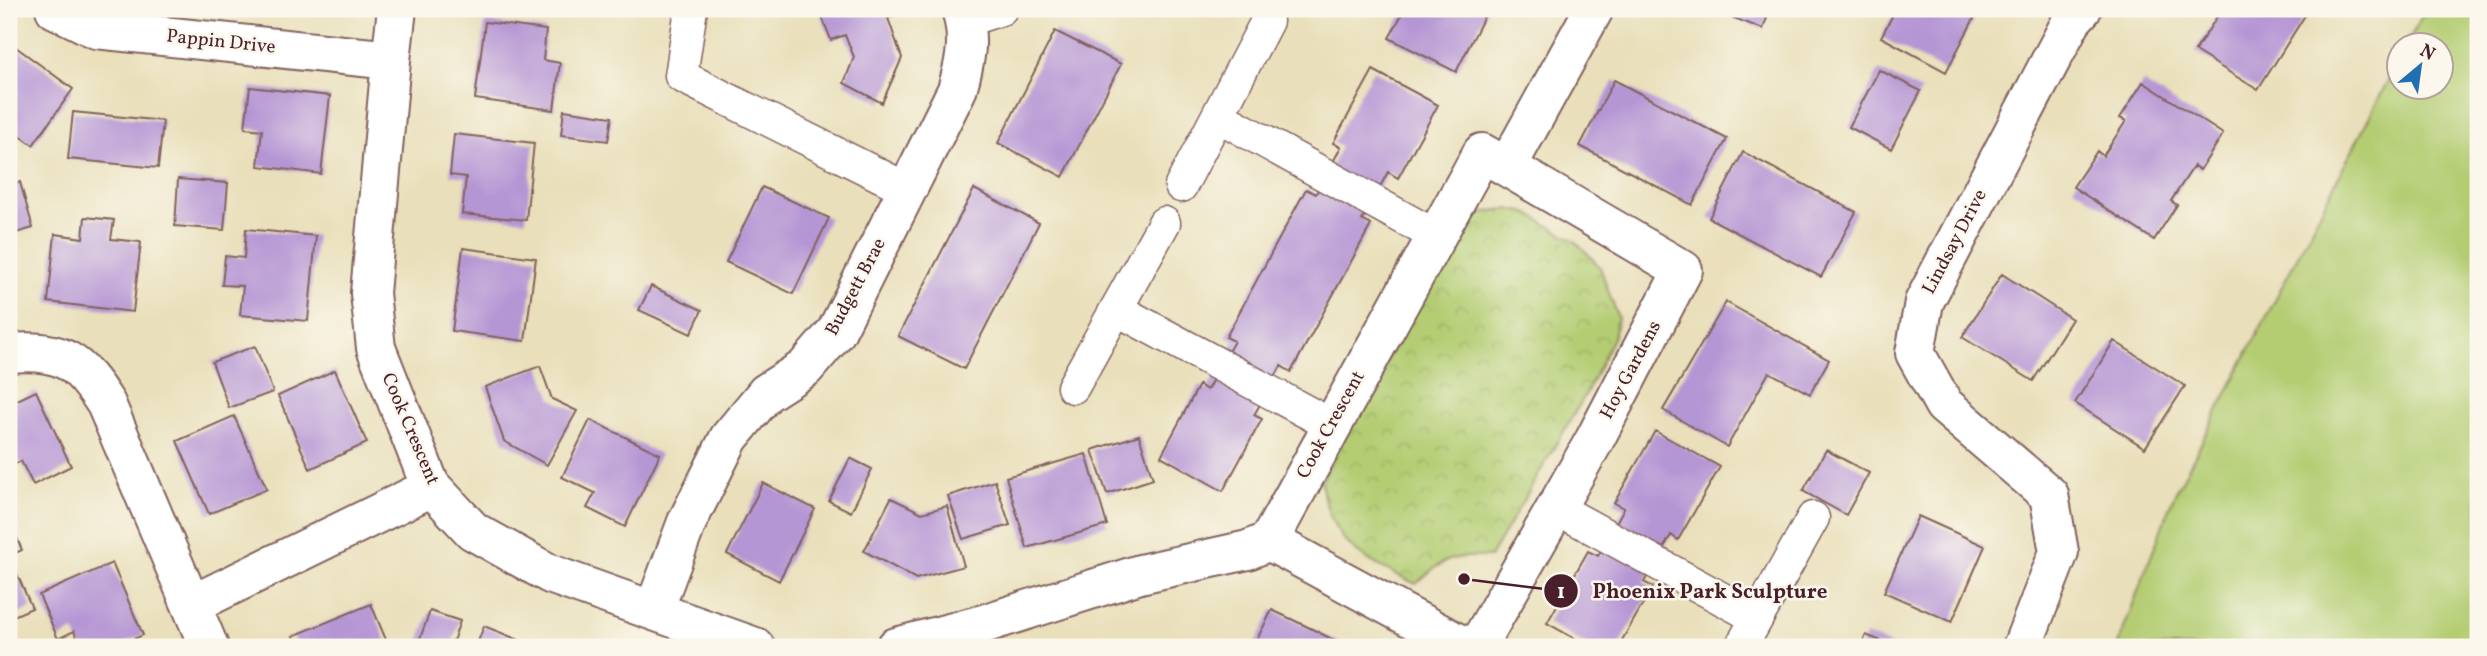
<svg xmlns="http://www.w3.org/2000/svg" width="2487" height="656" font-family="Vollkorn,serif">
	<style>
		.green { fill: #b4cd73; stroke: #7f764f; stroke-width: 2 }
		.park { fill: url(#park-crowns); stroke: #7f764f; stroke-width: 2 }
		.building { fill: #b596d4 }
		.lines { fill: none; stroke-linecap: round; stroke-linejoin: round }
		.service-casing { stroke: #82625d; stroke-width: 35 }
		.minor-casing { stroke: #82625d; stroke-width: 42 }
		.service { stroke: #fff; stroke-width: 32 }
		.minor { stroke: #fff; stroke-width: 38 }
		.labels { text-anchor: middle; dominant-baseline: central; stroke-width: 5; stroke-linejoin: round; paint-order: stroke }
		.street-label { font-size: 19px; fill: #4a1f2b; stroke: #fbf7ec }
		.leader { fill: none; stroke: #4a1f2b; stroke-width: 2.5 }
		.callout-dot { fill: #4a1f2b; stroke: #fbf7ec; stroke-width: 2.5 }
		.mark-label { font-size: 21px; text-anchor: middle; font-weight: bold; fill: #fff }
		.callout-label { font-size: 21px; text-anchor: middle; font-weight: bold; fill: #4a1f2b; stroke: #fbf7ec; stroke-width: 5; stroke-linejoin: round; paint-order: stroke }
	</style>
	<defs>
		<pattern id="park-crowns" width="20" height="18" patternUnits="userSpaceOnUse" patternTransform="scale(1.75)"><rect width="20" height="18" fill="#b4cd73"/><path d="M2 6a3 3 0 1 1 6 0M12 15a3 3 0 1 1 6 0" fill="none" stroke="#9cb064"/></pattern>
	</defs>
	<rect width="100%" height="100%" fill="#fbf7ec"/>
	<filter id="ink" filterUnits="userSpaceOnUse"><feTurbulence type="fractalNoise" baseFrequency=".0143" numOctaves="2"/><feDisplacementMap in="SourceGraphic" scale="14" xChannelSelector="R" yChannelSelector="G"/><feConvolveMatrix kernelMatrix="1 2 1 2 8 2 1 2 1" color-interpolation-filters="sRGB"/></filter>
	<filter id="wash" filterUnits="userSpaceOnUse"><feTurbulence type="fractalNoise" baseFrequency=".00686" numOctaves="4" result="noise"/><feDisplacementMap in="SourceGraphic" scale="28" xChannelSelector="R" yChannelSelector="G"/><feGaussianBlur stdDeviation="1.57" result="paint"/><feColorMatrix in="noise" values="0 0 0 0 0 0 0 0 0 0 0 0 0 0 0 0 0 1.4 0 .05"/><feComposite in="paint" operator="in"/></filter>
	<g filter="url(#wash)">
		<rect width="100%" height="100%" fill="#e9dfba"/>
		<path class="green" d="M2426 9H2478V647H2117L2173 498 2399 59 2400 88H2442V46L2406 45Z"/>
		<path class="park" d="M1509 209 1527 213 1575 241 1588 254 1600 267 1618 318 1614 336 1588 390 1490 557C1451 555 1444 558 1416 584 1362 558 1331 547 1321 482L1454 235C1472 216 1482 210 1509 209Z"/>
		<g id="blocks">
			<path class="building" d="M819 9H897L899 14 888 18 902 58 882 103 844 83 854 57 845 35 831 40Z
				M1405 9H1488L1456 72 1389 38Z
				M1719 9H1770L1763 29 1718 12Z
				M1896 9H1979L1946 72 1881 37Z
				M2222 9H2309L2258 90 2195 51Z
				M485 22 546 30 543 60 560 63 554 110 475 99Z
				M1055 31 1121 64 1063 177 998 143Z
				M9 42 73 89 33 145 9 128Z
				M1373 70 1438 105 1398 178 1388 172 1362 220 1371 225 1291 372 1281 366 1254 415 1262 419 1223 491 1161 456 1199 385 1207 390 1234 341 1226 337 1306 189 1316 194 1341 147 1333 143Z
				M1879 70 1921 91 1891 149 1849 127Z
				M1614 80 1727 139 1692 205 1580 146Z
				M2143 82 2223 134 2200 170 2194 166 2171 201 2177 205 2154 240 2073 187 2097 151 2103 156 2126 121 2120 118Z
				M250 87 330 96 321 174 258 166 262 130 245 128Z
				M564 110 612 117 608 141 561 135Z
				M73 112 163 121 158 168 68 159Z
				M454 134 534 143 526 220 462 214 466 177 450 175Z
				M1743 152 1856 212 1821 277 1709 218Z
				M178 179 228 183 224 230 175 226Z
				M20 182 33 228 9 235V186Z
				M762 187 829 218 793 294 726 262Z
				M974 189 1039 223 964 369 898 336Z
				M85 217 114 220 111 239 141 242 133 312 48 302 55 234 83 238Z
				M246 229 316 236 308 321 240 315 243 286 222 285 225 256 244 258Z
				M463 248 536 258 525 341 452 331Z
				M2002 274 2072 319 2033 381 1962 337Z
				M651 286 702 310 691 334 639 310Z
				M1726 302 1829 360 1810 394 1769 372 1727 447 1663 410Z
				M2114 341 2185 386 2145 448 2075 403Z
				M255 346 273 392 229 408 212 362Z
				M540 366 552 399 577 411 547 465 504 441 485 387Z
				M335 370 367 443 310 469 278 396Z
				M36 391 71 466 33 485 21 461 9 467V404Z
				M234 416 267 489 209 514 177 441Z
				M590 420 660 454 625 527 587 508 595 493 562 477Z
				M1655 431 1720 467 1678 540 1671 535 1644 582 1653 587 1618 647H1590L1547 623 1588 551 1598 556 1624 508 1614 503Z
				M1139 435 1153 479 1107 494 1092 450Z
				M1826 450 1869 473 1846 515 1803 491Z
				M1086 454 1107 525 1027 548 1006 477Z
				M850 458 872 469 851 512 829 501Z
				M995 481 1010 525 963 539 948 496Z
				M763 483 815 509 779 581 727 554Z
				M891 498 922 513 947 506 964 566 916 579 864 551Z
				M1918 516 1985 546 1952 622 1884 592Z
				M9 519 22 550 9 556Z
				M112 563 143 635 115 647H81L74 631 58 639 39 595Z
				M13 565 32 608 9 618V567Z
				M371 604 389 647H298L293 636Z
				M1272 610 1308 627 1348 647H1253Z
				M430 611 460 621 451 647H417Z
				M484 626 524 642 538 647H476Z
				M1866 635 1896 647H1861Z"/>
		</g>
	</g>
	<g filter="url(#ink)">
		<use href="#blocks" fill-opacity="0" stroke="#82625d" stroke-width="2"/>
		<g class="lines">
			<g class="service-casing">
				<path id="service" d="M691 9 681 76 907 189
					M964 21 1001 9
					M1218 116 1436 236
					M1181 186 1267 21
					M1116 309 1331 425
					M1073 387 1164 223
					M1556 508 1757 618
					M1741 647 1813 518"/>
			</g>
			<g class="minor-casing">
				<path id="minor" d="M55 9 96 29 391 60
					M397 9 391 60 370 293 376 348 430 485 473 531 550 574 755 647
					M9 353C62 349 78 360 106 404L209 647
					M1269 541 1465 647
					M191 605 424 491 430 485
					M654 610 687 522 729 438 766 393 805 368 836 332 957 90C966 59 970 40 961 9
					M896 647 983 624 1140 574 1248 550 1269 541 1482 153 1507 167 1594 9
					M1477 647 1594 441 1683 270 1507 167
					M2022 647 2059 552 2049 495 1944 405 1915 353 1924 302 2072 20 2082 9"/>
			</g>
			<use href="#service" class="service"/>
			<use href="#minor" class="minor"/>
		</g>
	</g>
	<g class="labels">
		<g class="street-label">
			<text transform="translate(221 42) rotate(6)">Pappin Drive</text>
			<text transform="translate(1955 242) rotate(-62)">Lindsay Drive</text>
			<text transform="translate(856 287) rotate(-62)">Budgett Brae</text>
			<text transform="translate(1631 370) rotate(-62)">Hoy Gardens</text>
			<text transform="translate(1331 425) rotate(-61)">Cook Crescent</text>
			<text transform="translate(410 429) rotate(67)">Cook Crescent</text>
		</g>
	</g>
	<path class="leader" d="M1464 579L1561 591"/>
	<g class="callout-dot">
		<circle cx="1464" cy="579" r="7"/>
		<circle cx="1561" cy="591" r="18"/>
	</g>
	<g class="mark-label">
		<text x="1561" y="598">1</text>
	</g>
	<g class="callout-label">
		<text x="1710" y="598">Phoenix Park Sculpture</text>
	</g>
	<rect width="2487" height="656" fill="none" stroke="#fbf7ec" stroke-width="35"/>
	<g transform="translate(2420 66) rotate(29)"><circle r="33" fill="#fbf7ec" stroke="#b4a19f" stroke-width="2"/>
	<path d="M0-5L12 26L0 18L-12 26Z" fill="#1f6fb2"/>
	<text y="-10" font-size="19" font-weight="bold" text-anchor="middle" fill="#4a1f2b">N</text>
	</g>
</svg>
